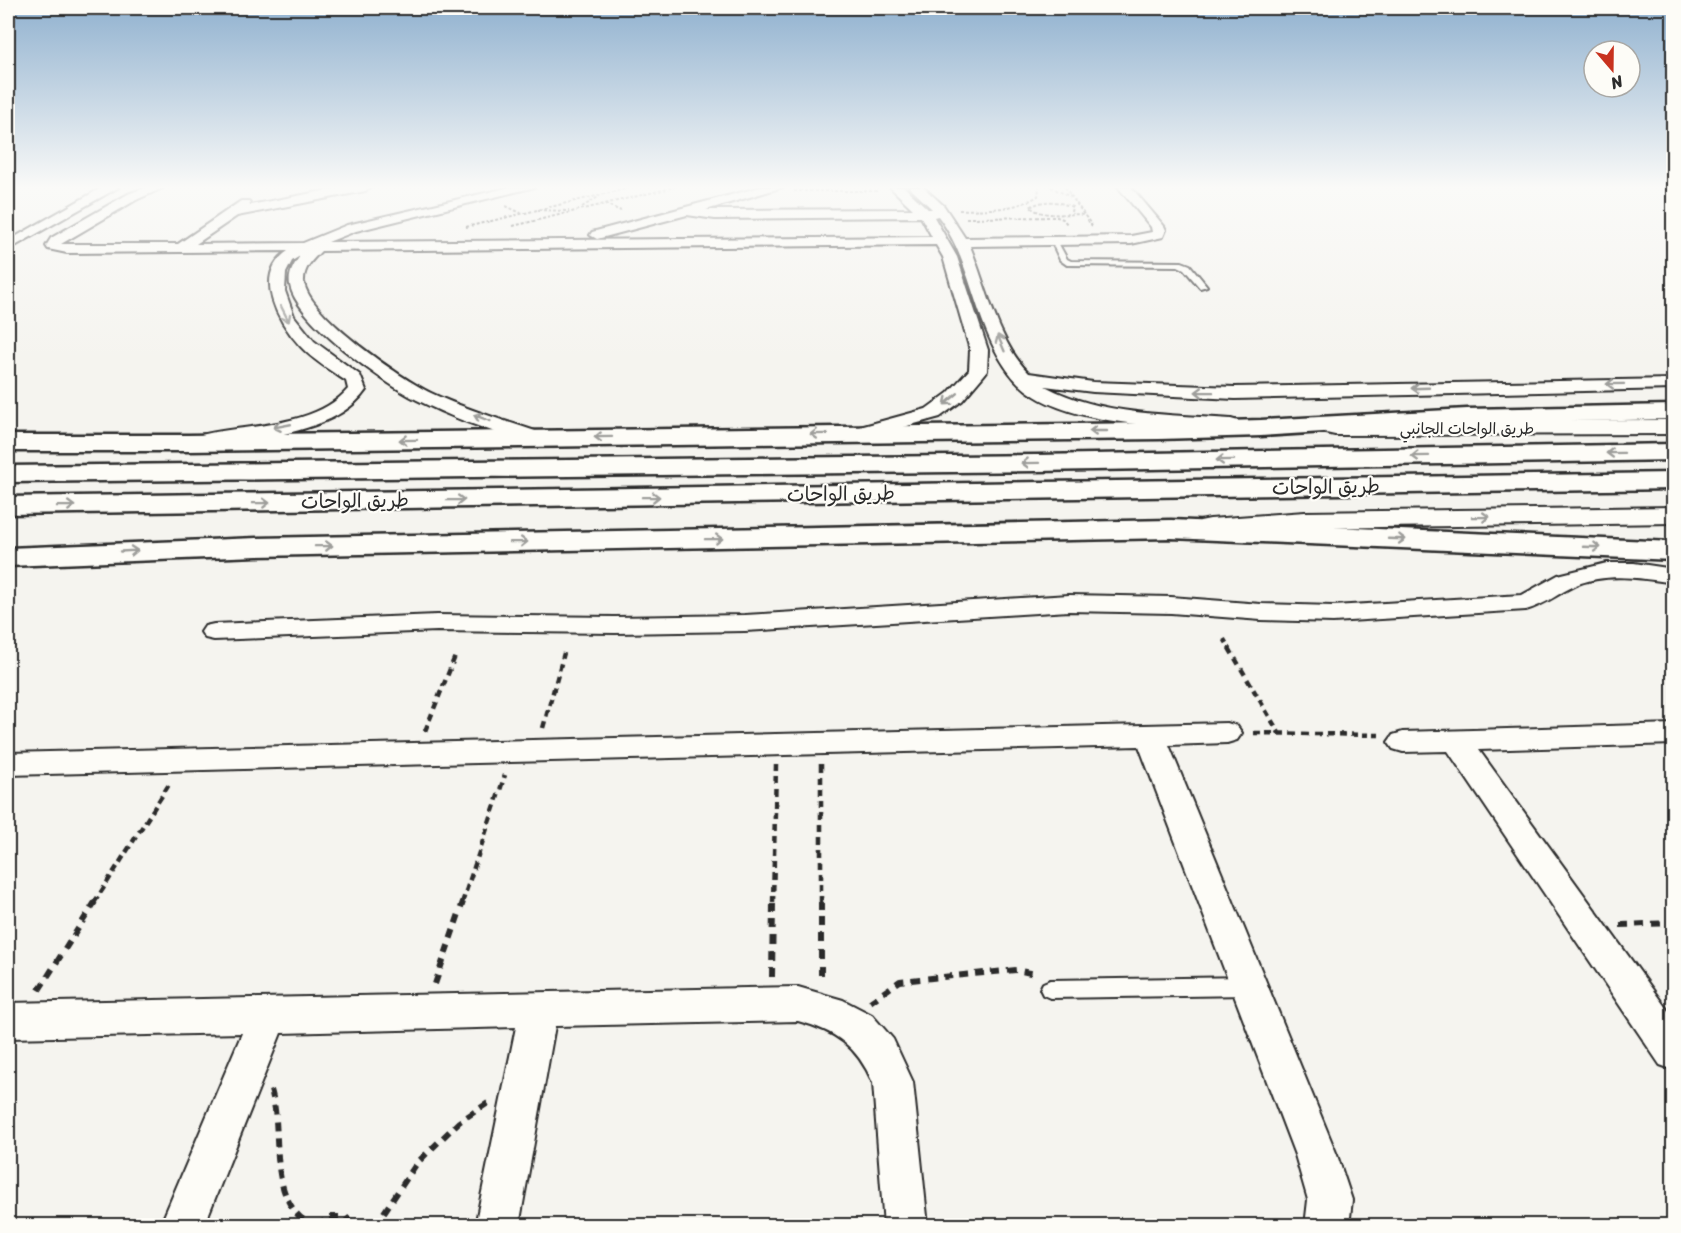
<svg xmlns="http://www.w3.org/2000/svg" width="1681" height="1233" font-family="Sriracha,'Playpen Sans Arabic',sans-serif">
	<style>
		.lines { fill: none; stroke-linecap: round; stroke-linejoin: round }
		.service-casing { stroke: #2b2b2b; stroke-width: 4 }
		.minor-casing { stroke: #2b2b2b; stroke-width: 4 }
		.tertiary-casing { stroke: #2b2b2b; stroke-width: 4 }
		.primary-casing { stroke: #2b2b2b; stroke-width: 5 }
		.trunk-casing { stroke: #2b2b2b; stroke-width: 5 }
		.path-far3 { stroke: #2b2b2b; stroke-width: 2; stroke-dasharray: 3 2; stroke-linecap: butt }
		.path-far2 { stroke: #2b2b2b; stroke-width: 4; stroke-dasharray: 5 4; stroke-linecap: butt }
		.path-far1 { stroke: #2b2b2b; stroke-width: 4.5; stroke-dasharray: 7 5; stroke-linecap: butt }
		.path { stroke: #2b2b2b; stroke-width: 6; stroke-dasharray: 9 7; stroke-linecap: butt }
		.service { fill: #fdfcf7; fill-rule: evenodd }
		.minor { fill: #fdfcf7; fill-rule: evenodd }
		.tertiary { fill: #fdfcf7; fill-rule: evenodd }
		.primary { fill: #fdfcf7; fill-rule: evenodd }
		.trunk { fill: #fdfcf7; fill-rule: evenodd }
		.oneway { stroke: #9e9e9b }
		.labels { text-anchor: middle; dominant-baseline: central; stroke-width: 4.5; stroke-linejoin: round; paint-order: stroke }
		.far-street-label { font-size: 16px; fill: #2b2b2b; stroke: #fdfcf7 }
		.street-label { font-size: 20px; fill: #2b2b2b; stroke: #fdfcf7 }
	</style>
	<rect width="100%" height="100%" fill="#f5f4ef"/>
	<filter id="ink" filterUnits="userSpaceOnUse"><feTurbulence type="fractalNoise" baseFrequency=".0167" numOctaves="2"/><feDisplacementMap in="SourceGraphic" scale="12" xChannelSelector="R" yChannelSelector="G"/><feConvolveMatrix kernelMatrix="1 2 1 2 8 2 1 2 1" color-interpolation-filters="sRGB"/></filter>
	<g filter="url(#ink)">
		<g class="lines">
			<g class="service-casing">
				<path id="service" d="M1050 239H1056L1067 259 1071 261 1182 262 1190 265 1207 286 1200 288 1184 269 1178 266 1067 265 1060 260Z
					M1249 977 1256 980 1259 986 1256 992 1249 995 1050 998 1043 995 1040 989 1043 983 1050 980Z"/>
			</g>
			<g class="minor-casing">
				<path id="minor" d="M103 187H119L8 250V241Z
					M147 187H165L136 200 61 244H178L241 201H249L250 205 344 187H371L365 191 237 216 196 244 303 243 347 225 511 187H535L356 231 328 242 932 237 921 217 715 219 687 215 597 239 590 235 592 232 761 187H783L706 210 913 209 890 187H904L928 209H932L909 187H923L944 206 965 238 1131 236 1152 232 1151 227 1118 187H1131L1164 226 1166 230 1163 237 1131 244 970 246C986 285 998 343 1029 373L1093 382 1235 387 1674 379V389L1235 399 1093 392 1045 386C1101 416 1169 414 1231 419L1238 421 1241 425 1238 429 1231 431C1172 426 1074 427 1026 390 1007 375 995 352 986 330 971 292 963 249 938 216L934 217 957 257 988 350 987 371 984 375 962 401 940 417 856 440 849 438 846 434 849 430 926 409 948 393 969 370 970 350 943 257 936 245 321 251C312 260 303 269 304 282 308 315 402 379 431 393 467 410 506 421 544 434L547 438 544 442 537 444C497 434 454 419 417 400 385 384 296 321 290 285 288 274 294 264 300 256L292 261 286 273 285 291 294 316 314 341 360 375 366 390C336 434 254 439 204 446L197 444 194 440 197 436C243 424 314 429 348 389L346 381C331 371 313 360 301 347 279 323 251 276 288 251L67 253 48 249 46 246 51 238 128 194Z
					M1607 563H1634L1674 569V583C1642 578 1606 572 1576 585 1559 593 1545 605 1526 610L1333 622 1261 620 1171 613 1069 611 745 631 615 633 437 631 214 640 205 638 201 632 205 626 214 624 437 615 615 617 745 615 1069 595 1171 597 1261 604 1333 606 1522 595 1558 575Z
					M1227 723 1237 726 1242 733 1237 740 1227 743 1169 745 1337 1155 1352 1200 1349 1226H1305L1308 1200 1295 1155 1139 746 8 775V753Z
					M1674 724V744L1479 750 1674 1019V1070L1660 1065 1448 751 1403 752 1393 749 1388 742 1393 735 1403 732Z
					M798 987 843 1000 872 1015 893 1039 913 1082 928 1226H884L873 1083C857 1046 836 1031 798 1021L555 1026 519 1226H475L516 1027 281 1033 204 1226H160L242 1033 8 1038V1003Z"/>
			</g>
			<g class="tertiary-casing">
				<path id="tertiary" d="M1674 420V434L1335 435 1326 433 1323 428 1326 423 1335 421Z
					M1674 507V523L1305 528 1210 535 1200 533 1196 527 1200 521 1210 519 1305 512Z"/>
			</g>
			<g class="primary-casing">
				<path id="primary" d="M1674 405V419L1467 423 1261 436 1159 439 188 451H8V435H188L1159 423 1261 420 1467 409Z
					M1171 520 1674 542V560L1171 538 257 556 8 566V548L257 538Z"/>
			</g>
			<g class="trunk-casing">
				<path id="trunk" d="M1674 444V460L1037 471 8 482V466L1037 455Z
					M1674 473V489L8 514V497Z"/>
			</g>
			<path class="path-far3" d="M1051 187 1071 197
				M1065 187 1092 226
				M794 191H879
				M605 204 621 211
				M506 206 521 213
				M582 207 600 196
				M538 210 569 211
				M959 210C986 209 1014 211 1038 196L1039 187
				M1071 212 1072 207C1058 201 1044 199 1030 207 1046 219 1066 212 1085 215
				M966 218 1057 217 1063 219 1067 224
				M513 226 675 187
				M466 227 634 187"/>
			<path class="path-far2" d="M1224 639 1230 649"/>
			<path class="path-far1" d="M1229 648 1279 733
				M543 728 564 653
				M425 731 456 654
				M1254 733 1379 735
				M821 764V903
				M94 903 170 783
				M462 903 505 775
				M773 903 776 765"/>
			<path class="path" d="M821 902V982
				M1620 925 1674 923
				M772 977 773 902
				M435 984 463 902
				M39 990 95 902
				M870 1002 900 981 1016 970 1035 974
				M271 1090C283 1129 268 1184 299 1216 303 1220 310 1223 315 1226
				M317 1226 329 1217H346L354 1226
				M375 1226 417 1163 459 1122 488 1103"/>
			<use href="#service" class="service"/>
			<use href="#minor" class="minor"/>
			<use href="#tertiary" class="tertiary"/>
			<use href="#primary" class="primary"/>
			<use href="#trunk" class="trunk"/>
		</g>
		<defs><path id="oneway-shaft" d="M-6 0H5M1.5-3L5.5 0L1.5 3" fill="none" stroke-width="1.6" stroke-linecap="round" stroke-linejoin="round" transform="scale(1.5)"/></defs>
		<g class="oneway">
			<use href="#oneway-shaft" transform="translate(285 314) rotate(63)"/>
			<use href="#oneway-shaft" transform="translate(1001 343) rotate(-113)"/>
			<use href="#oneway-shaft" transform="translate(1615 384) rotate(179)"/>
			<use href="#oneway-shaft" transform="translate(1420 388) rotate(178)"/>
			<use href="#oneway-shaft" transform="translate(1204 392) rotate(-179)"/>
			<use href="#oneway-shaft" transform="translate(951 399) rotate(140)"/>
			<use href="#oneway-shaft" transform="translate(482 418) rotate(-160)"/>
			<use href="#oneway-shaft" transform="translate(282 426) rotate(169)"/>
			<use href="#oneway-shaft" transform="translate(1098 431) rotate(180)"/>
			<use href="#oneway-shaft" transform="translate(819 434) rotate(179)"/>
			<use href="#oneway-shaft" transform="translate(603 437) rotate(179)"/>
			<use href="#oneway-shaft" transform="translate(408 440) rotate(179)"/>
			<use href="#oneway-shaft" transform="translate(1615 453) rotate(179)"/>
			<use href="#oneway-shaft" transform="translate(1420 456) rotate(179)"/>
			<use href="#oneway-shaft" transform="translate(1225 460) rotate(179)"/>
			<use href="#oneway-shaft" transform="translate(1030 463) rotate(179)"/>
			<use href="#oneway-shaft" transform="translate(651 497) rotate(-1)"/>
			<use href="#oneway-shaft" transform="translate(456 500) rotate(-1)"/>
			<use href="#oneway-shaft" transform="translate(261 503) rotate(-1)"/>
			<use href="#oneway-shaft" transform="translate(66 506) rotate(-1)"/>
			<use href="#oneway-shaft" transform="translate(1481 517) rotate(-1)"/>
			<use href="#oneway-shaft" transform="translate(714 539) rotate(-1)"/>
			<use href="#oneway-shaft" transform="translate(1397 539) rotate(2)"/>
			<use href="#oneway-shaft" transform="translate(519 542) rotate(-1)"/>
			<use href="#oneway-shaft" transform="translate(324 546) rotate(-1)"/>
			<use href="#oneway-shaft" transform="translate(1592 547) rotate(2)"/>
			<use href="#oneway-shaft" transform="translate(129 551) rotate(-3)"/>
		</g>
	</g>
	<linearGradient id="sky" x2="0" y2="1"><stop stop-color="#90b1cf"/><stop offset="0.52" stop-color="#fafaf8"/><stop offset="1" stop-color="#fafaf8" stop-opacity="0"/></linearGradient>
	<rect width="1681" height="360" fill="url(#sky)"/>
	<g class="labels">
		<g class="far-street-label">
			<text x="1467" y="428">طريق الواحات الجانبي</text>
		</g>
		<g class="street-label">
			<text transform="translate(1326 487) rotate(-1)">طريق الواحات</text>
			<text transform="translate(841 494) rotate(-1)">طريق الواحات</text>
			<text transform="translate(355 501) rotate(-1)">طريق الواحات</text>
		</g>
	</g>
	<rect width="1681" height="1233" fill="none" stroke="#fdfcf7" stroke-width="30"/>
	<rect x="15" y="15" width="1651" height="1203" fill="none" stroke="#2b2b2b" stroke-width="2" filter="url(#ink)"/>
	<g transform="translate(1612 69) rotate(160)"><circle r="28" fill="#fdfcf7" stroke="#a9a8a5" stroke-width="1.5"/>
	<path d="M0-4.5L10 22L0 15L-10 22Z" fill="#c8321e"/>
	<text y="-9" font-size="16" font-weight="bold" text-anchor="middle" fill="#2b2b2b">N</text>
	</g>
</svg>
